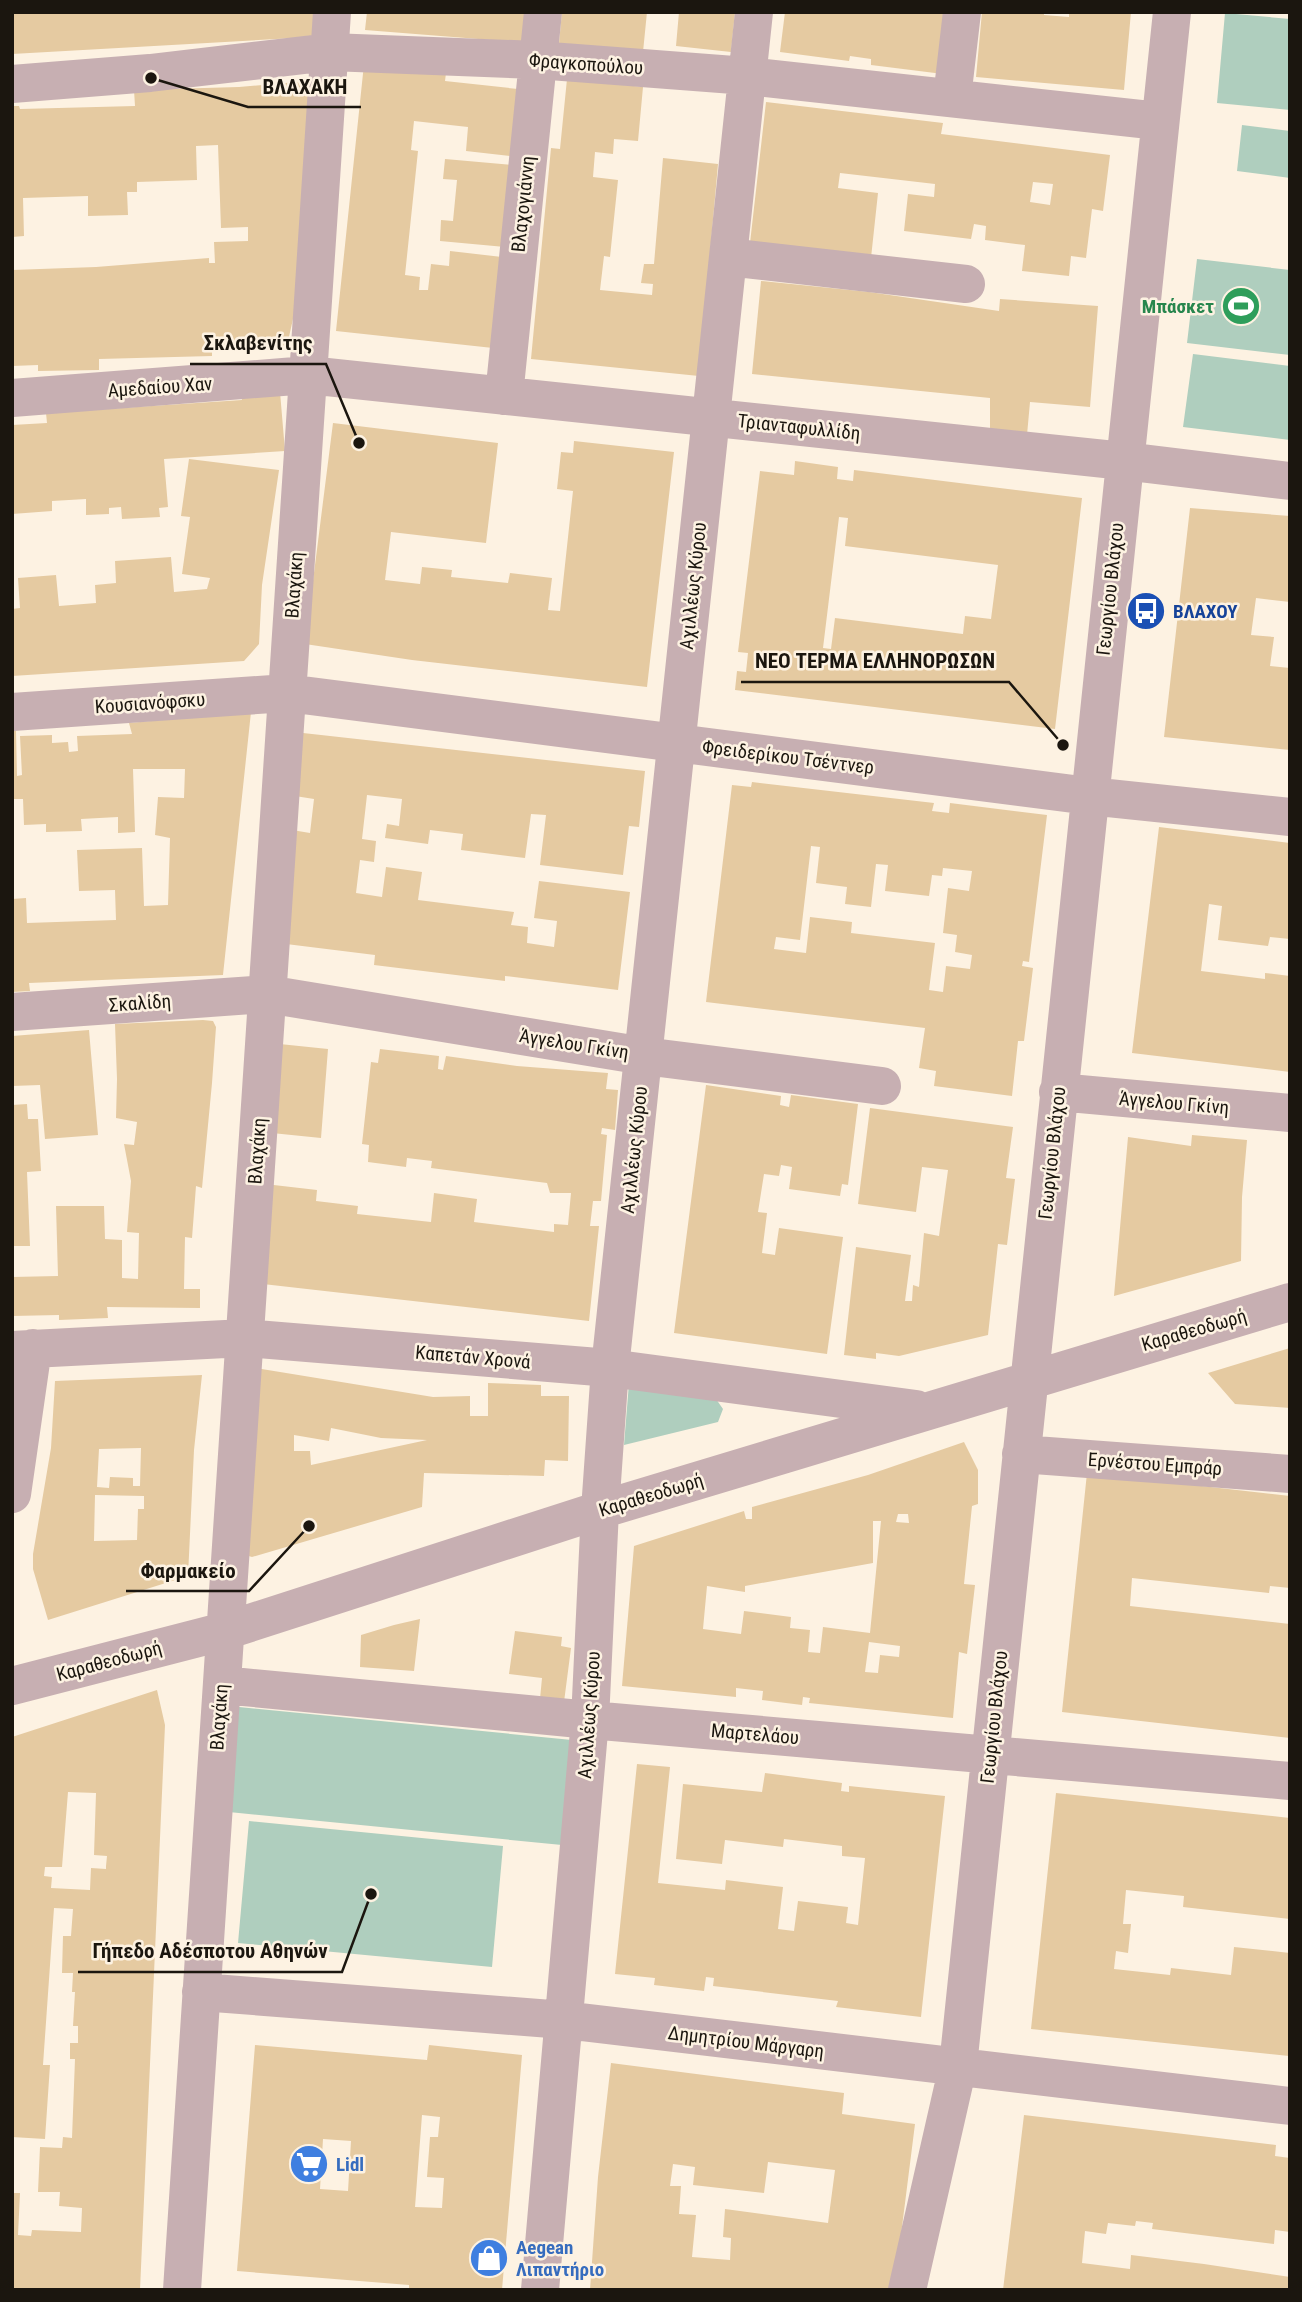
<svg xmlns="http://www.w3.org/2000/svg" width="1302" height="2302" font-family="'Roboto Condensed',sans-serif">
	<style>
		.green { fill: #afcebe }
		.building { fill: #e5caa1; fill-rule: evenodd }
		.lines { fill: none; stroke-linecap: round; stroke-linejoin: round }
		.minor { stroke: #c7afb2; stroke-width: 38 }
		.labels { text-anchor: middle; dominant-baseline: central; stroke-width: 5; stroke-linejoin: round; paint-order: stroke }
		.street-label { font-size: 19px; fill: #1b160f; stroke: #fdf2e2 }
		.leisure-label { font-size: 19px; font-weight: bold; fill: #27864d; stroke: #fdf2e2; text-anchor: end }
		.transit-label { font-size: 19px; font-weight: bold; fill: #164399; stroke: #fdf2e2; text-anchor: start }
		.shop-label { font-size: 19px; font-weight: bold; fill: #366cbe; stroke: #fdf2e2; text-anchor: start }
		.leader { fill: none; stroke: #1b160f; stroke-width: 2.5 }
		.callout-dot { fill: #1b160f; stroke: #fdf2e2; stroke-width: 2.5 }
		.callout-label { font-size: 21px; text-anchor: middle; font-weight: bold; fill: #1b160f; stroke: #fdf2e2; stroke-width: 5; stroke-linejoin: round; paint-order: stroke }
	</style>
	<rect width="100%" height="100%" fill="#fdf2e2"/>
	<path class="green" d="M1225 13 1290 19V110L1217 103Z
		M1242 125 1290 131V178L1237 171Z
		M1197 259 1290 270V355L1187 343Z
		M1193 354 1290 366V440L1183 427Z
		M629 1383 716 1399 723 1409 718 1422 624 1445Z
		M239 1707 572 1740 562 1845 229 1812Z
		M249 1821 503 1846 492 1967 238 1943Z"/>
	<path class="building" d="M12 12H329V36L12 54Z
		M367 12H532L530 43 365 30Z
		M562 12H647L643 52 559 43Z
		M679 12H735L731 52 676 46Z
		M785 12H951L943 74 871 65V59L850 56 849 61 780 52Z
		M982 12H1044V15L1069 17V12H1131L1124 90 976 77Z
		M364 64 446 73 445 81 518 89 511 156 466 151 468 127 414 121 411 150 418 151 405 275 420 277 419 290H428L431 264 449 266 450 251 502 257 493 348 336 331Z
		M567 79 643 87 638 141 614 139 613 154 595 152 593 177 618 180 610 257 604 256 600 290 652 295 653 284 641 283 644 264H654L663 158 718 164 699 376 531 359 551 148 560 149Z
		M319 80 295 310 286 350 212 348V356L99 359V370L38 371V365L12 366V270L96 267 209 258V263H215L214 242 248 241V227L221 228 218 145 196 146 197 180 137 182V192H127L128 215 88 216V196L23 198 24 236 12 237V106H19L20 109 135 106 134 90 239 87Z
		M766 102 943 123 941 134 1110 155 1103 211 1092 209 1086 258 1071 256 1069 276 1022 271 1025 245 985 240 986 226 974 224 971 239 904 231 908 194 934 197 935 184 840 173 838 188 878 193 871 258 750 243ZM1033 182 1053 184 1050 205 1030 202Z
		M445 159 512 165 505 247 440 241 441 220 453 221 457 180 443 179Z
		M761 281 869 292 999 311 1000 299 1098 306 1090 407 1030 402 1027 435 990 430V398L752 374Z
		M280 392 285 451 164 459 168 507 159 508 160 517 122 519 121 507 109 508V514L86 515V499L52 501V511L12 514V425L47 423 46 413 242 400 241 395Z
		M333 423 498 443 486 543 391 532 385 580 420 584 422 567 452 570 451 577 508 583 510 573 552 578 548 610 560 611 573 491 557 489 561 452 573 453 574 441 674 452 647 687 412 660 305 644Z
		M189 459 279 470 262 585 259 644 244 661 12 676V609L20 608 18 578 56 575 59 606 96 603 95 585 116 583 115 561 171 557 174 592 207 589 210 578 182 574 190 517 181 516Z
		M795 461 838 467 837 479 853 481 854 470 1082 498 1055 729 735 690 737 671 746 672 748 653 738 652 760 471 794 475ZM839 517 848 518 845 546 998 565 991 619 965 616 963 634 835 618 831 649 823 648Z
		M1190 508 1290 516V602L1256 598 1251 635 1274 637 1270 666 1290 668V750L1164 737Z
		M251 712 223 975 29 983 30 991 12 992V899L26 898 27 923 116 920 115 890 79 891 77 850 142 848 144 906 168 905 170 838 155 835 158 797 184 798 185 769H133L135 832 118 833V817L81 819 82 831 46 832V824L24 825 23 799H12V731H16L17 776 22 775 20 736 52 735V743L68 742 69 752 78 751 77 736 132 734 129 723Z
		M303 733 645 771 639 827 629 826 623 875 540 865 546 815 531 814 525 858 461 850 463 834 430 830 428 844 385 838 387 824 399 826 402 799 367 795 362 839 376 841 374 862 360 860 356 893 382 897 386 867 422 872 418 900 514 912 511 925 528 927 527 943 554 947 557 921 534 918 539 881 630 892 618 990 505 976V981L374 965 375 955 278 943 292 830 310 833 314 799 295 796Z
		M752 782 934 803 932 811 949 813 950 803 1047 815 1029 962 1023 961 1022 966 1033 968 1024 1041H1018L1012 1096 934 1086 936 1071 919 1068 925 1028 706 1002 732 785 751 787ZM811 846 820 847 816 883 847 887 845 904 871 907 876 864 888 865 885 891 929 896 932 875 942 876 943 868 972 871 969 891 948 888 943 933 957 935 955 952 972 955 970 969 946 966 943 992 929 990 935 943 851 933 852 922 810 917 806 953 774 949 776 937 800 940Z
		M1159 827 1290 843V939L1270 937 1268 946 1218 940 1222 906 1209 904 1201 971 1265 979V973L1290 976V1072L1132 1053Z
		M203 1020 213 1021 216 1027 212 1083 202 1188 196 1186 192 1238 185 1237 184 1289H200V1308L107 1307 108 1318 59 1320V1315L12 1316V1277L58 1276 56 1206H104L105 1239 122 1240V1278L138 1279 139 1233 127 1232 131 1181 124 1144 134 1145 137 1122 116 1118 117 1079 115 1024Z
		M89 1030 98 1135 45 1139 40 1085 12 1086V1036Z
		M270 1043 328 1049 321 1138 262 1132Z
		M380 1049 439 1056 438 1069 443 1070 446 1056 517 1066 608 1073 606 1089 618 1090 615 1130 602 1128 601 1134 607 1135 601 1201H593L590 1226H599L589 1321 254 1283 265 1184 317 1190 316 1201 358 1206 357 1214 431 1222 434 1193 477 1199 474 1222 554 1232V1224L568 1225 571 1193H550L547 1183 431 1168 432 1161 407 1158 406 1167 368 1162 369 1145 362 1144 371 1062 378 1063Z
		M706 1085 781 1096 780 1105 789 1107 791 1095 858 1104 848 1185 842 1184 840 1196 789 1189 792 1167 781 1165 779 1176 764 1174 758 1212 767 1213 762 1253 775 1255 779 1228 843 1237 827 1354 674 1333Z
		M27 1104 28 1119H38L41 1171 27 1172 30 1246H12V1105Z
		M870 1108 1013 1127 1006 1178 1015 1179 1007 1245 998 1244 988 1335 899 1356 876 1353V1359L844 1355 856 1247 911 1255 905 1301H912L913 1285 919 1287 924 1233 939 1236 948 1170 922 1167 916 1212 858 1204Z
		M1192 1135 1247 1140 1242 1197 1241 1261 1114 1296 1128 1137 1191 1146Z
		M1290 1348V1408L1235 1404 1208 1373Z
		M250 1367 433 1397 470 1396V1416H488V1383L541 1385V1396H569L568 1461 545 1460 544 1476 424 1473 422 1507 252 1557 242 1554ZM331 1428 381 1438 427 1440 311 1465 310 1451H294V1435L329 1441Z
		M202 1375 194 1450 188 1576 48 1620 33 1569V1554L51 1448 55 1381ZM141 1448 140 1486H133V1478L110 1477 109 1488 97 1487 99 1449ZM95 1495 144 1496V1509H138L137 1540 94 1541Z
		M964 1442 978 1470V1504L972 1506 964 1584 975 1585 967 1654 959 1652 953 1718 809 1703 810 1698 803 1697 802 1705 762 1700 763 1691 736 1688V1697L622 1686 634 1546 744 1511 746 1519H752V1507L868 1475ZM898 1514H908L909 1523 896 1522ZM873 1521H881L870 1633 823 1627 820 1653 808 1652 810 1630 790 1628 791 1617 744 1611 741 1634 703 1629 707 1586 745 1592V1586L873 1563ZM869 1642 900 1646 899 1657 880 1655 878 1673 865 1672Z
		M1087 1473 1290 1496V1588L1270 1586 1269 1593 1132 1578 1130 1606 1290 1624V1738L1062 1712Z
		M420 1619 414 1671 360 1667 361 1635 394 1625Z
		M515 1631 562 1637 561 1646 571 1648 564 1702 540 1699 542 1678 509 1674Z
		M157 1690 165 1725 140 2290H12V2193H20L18 2235 31 2236 32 2230 81 2232 82 2208 59 2206 60 2192H38L40 2147 62 2148 63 2137 72 2138 75 2059H70V2043H78V2026H73L75 1992H72L73 1973H62L63 1936H71L73 1909 54 1908 43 2065H50L45 2139 12 2137V1737ZM68 1792 96 1793 94 1855 107 1856 106 1866V1869L91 1868 90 1890 51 1888 52 1877 44 1876 45 1867H62Z
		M637 1764 670 1767 658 1883 725 1890 726 1880 783 1887 778 1929 794 1931 798 1901 848 1907 846 1923 858 1925 865 1858 842 1856V1846L784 1839 783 1847 725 1840 722 1864 676 1859 683 1784 762 1792 765 1773 842 1783 841 1791 849 1792V1786L945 1796 921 2017 836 2007 838 2001 713 1986 714 1978 706 1977 704 1991 654 1985 655 1978 615 1974Z
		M1056 1793 1290 1818V1919L1183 1907 1184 1896 1126 1890 1123 1924H1131L1128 1953 1116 1951 1114 1969 1170 1975 1171 1968 1231 1975 1234 1947 1290 1953 1289 2056 1031 2029Z
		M255 2045 427 2060 429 2045 522 2055 502 2290H409V2285L237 2271ZM422 2115 440 2117 438 2137H430L427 2177 444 2178 442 2208 415 2207ZM323 2139 351 2141 348 2191 320 2189Z
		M611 2063 844 2093 842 2114 915 2124 894 2290H590L598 2177ZM768 2162 835 2170 828 2223 725 2209 723 2237 731 2238 730 2260 692 2257 696 2215 679 2214 681 2186H670L673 2164 695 2167 693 2185 764 2193Z
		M1024 2115 1276 2145 1275 2156 1290 2158V2232L1275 2230 1274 2244 1152 2229 1153 2223 1136 2221 1135 2226 1108 2223 1106 2234 1085 2231 1082 2263 1130 2269 1131 2255 1204 2264 1290 2277V2290H1003Z"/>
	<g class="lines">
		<path class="minor" d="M12 84 150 73 330 52 537 60 747 76 1159 121
			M952 98 962 12
			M728 257 966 284
			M504 396 543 12
			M12 398 308 375 1124 461 1290 481
			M12 712 287 693 1089 796 1290 817
			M12 1012 267 994 644 1056 882 1086
			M1058 1092 1290 1113
			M12 1350 245 1338 610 1368 916 1409
			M1021 1454 1290 1474
			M12 1494 33 1348
			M222 1685 590 1720 1290 1781
			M12 1686 225 1631 600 1510 1290 1302
			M201 1992 564 2020 1290 2106
			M182 2290 332 12
			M540 2290 590 1720 600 1510 610 1368 754 12
			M907 2290 958 2066 1172 12"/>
	</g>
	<defs>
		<g id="stadium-disc" transform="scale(2.0125)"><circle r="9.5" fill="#2e9e5b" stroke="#fdf2e2"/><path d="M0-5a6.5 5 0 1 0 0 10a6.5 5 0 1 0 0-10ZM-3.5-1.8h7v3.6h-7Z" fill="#fff"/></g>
		<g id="bus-disc" transform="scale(2.0125)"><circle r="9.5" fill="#1a4fb4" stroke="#fdf2e2"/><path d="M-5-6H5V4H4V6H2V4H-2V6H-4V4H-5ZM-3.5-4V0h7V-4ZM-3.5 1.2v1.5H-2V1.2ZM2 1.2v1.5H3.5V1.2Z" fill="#fff"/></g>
		<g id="supermarket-disc" transform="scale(2.0125)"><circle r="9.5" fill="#3f7fe0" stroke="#fdf2e2"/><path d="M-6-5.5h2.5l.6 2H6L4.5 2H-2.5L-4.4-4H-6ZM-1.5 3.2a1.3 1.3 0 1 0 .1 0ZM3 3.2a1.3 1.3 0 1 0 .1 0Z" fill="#fff"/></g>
		<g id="shop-disc" transform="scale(2.0125)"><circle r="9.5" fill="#3f7fe0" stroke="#fdf2e2"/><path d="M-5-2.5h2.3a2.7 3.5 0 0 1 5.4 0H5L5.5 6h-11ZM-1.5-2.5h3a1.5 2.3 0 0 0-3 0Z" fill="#fff"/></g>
	</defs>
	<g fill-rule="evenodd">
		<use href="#stadium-disc" x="1241" y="306"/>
		<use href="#bus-disc" x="1146" y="611"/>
		<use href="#supermarket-disc" x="309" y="2164"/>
		<use href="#shop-disc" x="489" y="2258"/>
	</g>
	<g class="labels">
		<g class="street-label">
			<text transform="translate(586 64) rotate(4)">Φραγκοπούλου</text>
			<text transform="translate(523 204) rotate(-84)">Βλαχογιάννη</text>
			<text transform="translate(160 387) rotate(-4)">Αμεδαίου Χαν</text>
			<text transform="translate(799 427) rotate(6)">Τριανταφυλλίδη</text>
			<text transform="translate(294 585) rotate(-86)">Βλαχάκη</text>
			<text transform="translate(693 586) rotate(-84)">Αχιλλέως Κύρου</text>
			<text transform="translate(1110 589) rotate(-84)">Γεωργίου Βλάχου</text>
			<text transform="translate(150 703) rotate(-4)">Κουσιανόφσκυ</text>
			<text transform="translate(788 757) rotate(7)">Φρειδερίκου Τσέντνερ</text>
			<text transform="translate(140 1003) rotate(-4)">Σκαλίδη</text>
			<text transform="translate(574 1044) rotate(9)">Άγγελου Γκίνη</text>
			<text transform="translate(1174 1103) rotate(5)">Άγγελου Γκίνη</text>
			<text transform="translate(634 1150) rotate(-84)">Αχιλλέως Κύρου</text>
			<text transform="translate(257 1151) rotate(-86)">Βλαχάκη</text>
			<text transform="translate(1052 1153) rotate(-84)">Γεωργίου Βλάχου</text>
			<text transform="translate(1194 1330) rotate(-16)">Καραθεοδωρή</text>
			<text transform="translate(473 1357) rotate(5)">Καπετάν Χρονά</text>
			<text transform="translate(1155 1464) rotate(4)">Ερνέστου Εμπράρ</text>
			<text transform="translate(651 1495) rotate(-17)">Καραθεοδωρή</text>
			<text transform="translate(109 1661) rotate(-15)">Καραθεοδωρή</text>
			<text transform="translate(589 1715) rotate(-86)">Αχιλλέως Κύρου</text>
			<text transform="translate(219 1717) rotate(-86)">Βλαχάκη</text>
			<text transform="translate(994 1717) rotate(-84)">Γεωργίου Βλάχου</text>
			<text transform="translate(755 1734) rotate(5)">Μαρτελάου</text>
			<text transform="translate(746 2042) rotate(7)">Δημητρίου Μάργαρη</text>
		</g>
		<g class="leisure-label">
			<text x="1214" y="306">Μπάσκετ</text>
		</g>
		<g class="transit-label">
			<text x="1173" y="611">ΒΛΑΧΟΥ</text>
		</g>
		<g class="shop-label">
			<text x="336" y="2164">Lidl</text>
			<text x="516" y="2247">Aegean<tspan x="516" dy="22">Λιπαντήριο</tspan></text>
		</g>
	</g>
	<path class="leader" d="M151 78L248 107H361M359 443L326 364H190M1063 745L1009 682H741M309 1526L249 1591H126M371 1894L342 1972H78"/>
	<g class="callout-dot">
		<circle cx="151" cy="78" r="7"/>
		<circle cx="359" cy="443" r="7"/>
		<circle cx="1063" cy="745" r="7"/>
		<circle cx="309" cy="1526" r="7"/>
		<circle cx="371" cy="1894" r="7"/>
	</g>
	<g class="callout-label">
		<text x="305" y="94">ΒΛΑΧΑΚΗ</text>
		<text x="258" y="350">Σκλαβενίτης</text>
		<text x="875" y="668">ΝΕΟ ΤΕΡΜΑ ΕΛΛΗΝΟΡΩΣΩΝ</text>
		<text x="188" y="1578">Φαρμακείο</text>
		<text x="210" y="1958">Γήπεδο Αδέσποτου Αθηνών</text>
	</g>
	<rect width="1302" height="2302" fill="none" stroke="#1b160f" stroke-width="28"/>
</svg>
